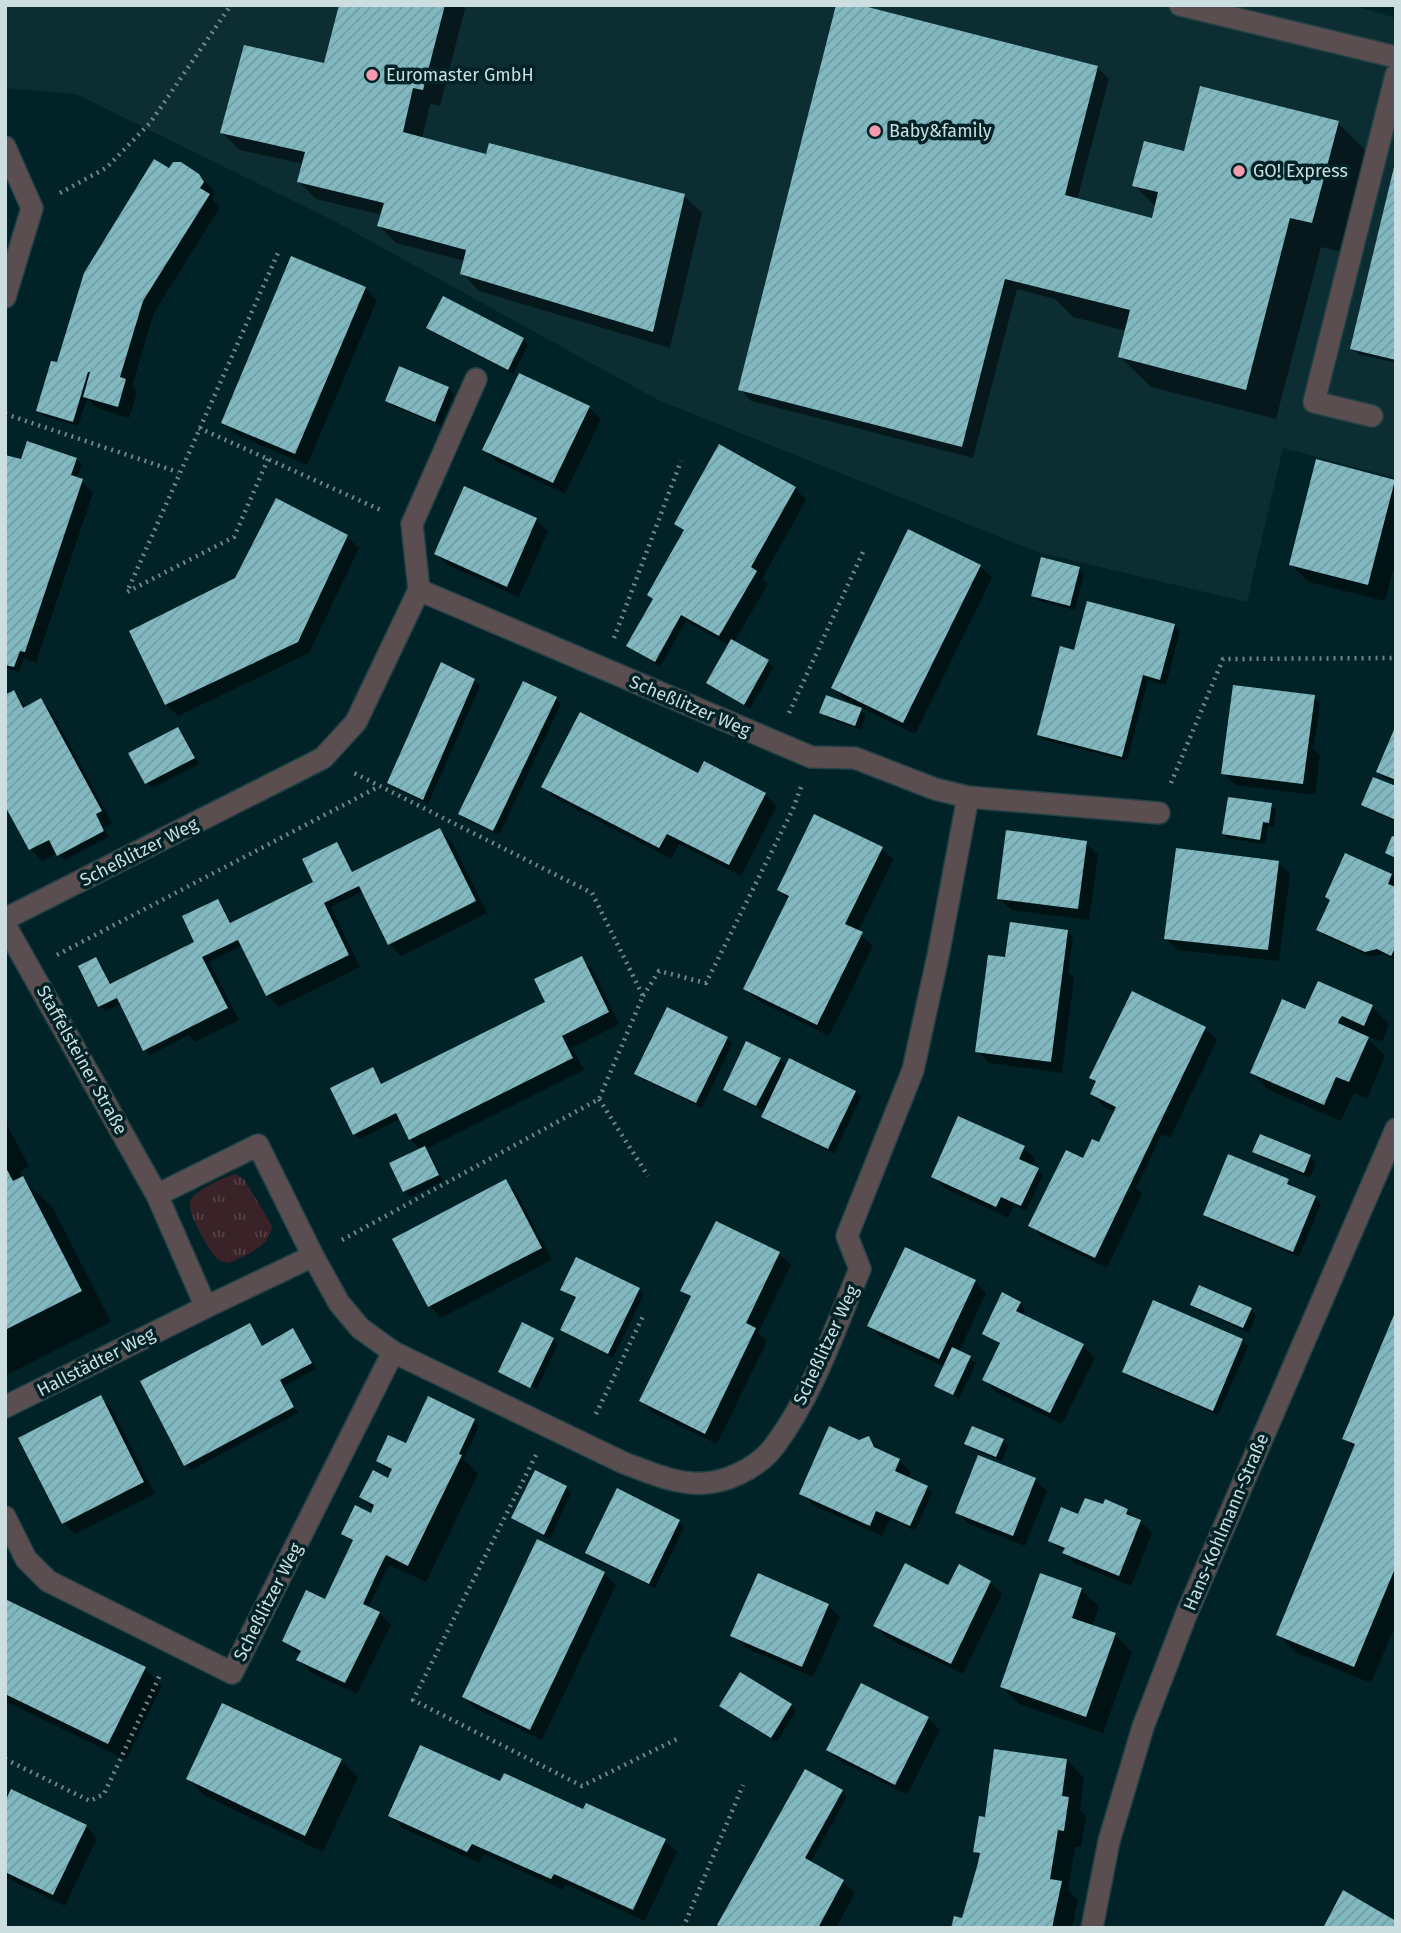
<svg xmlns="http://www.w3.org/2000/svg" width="1401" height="1933" font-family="'Fira Sans',sans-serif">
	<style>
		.built { fill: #0c2e33 }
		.grass { fill: url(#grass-tufts) }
		.shadow { fill: #0007 }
		.building { fill: url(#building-hatch) }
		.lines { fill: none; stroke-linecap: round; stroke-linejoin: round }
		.lane-casing { stroke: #214145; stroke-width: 24 }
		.street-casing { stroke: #214145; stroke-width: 24 }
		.path { stroke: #6d8689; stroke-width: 4.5; stroke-dasharray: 2 5; stroke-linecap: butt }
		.lane { stroke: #5a4e50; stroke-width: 21 }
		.street { stroke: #5a4e50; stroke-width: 21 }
		.poi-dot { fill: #f29aae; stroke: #012327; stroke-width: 2.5 }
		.labels { text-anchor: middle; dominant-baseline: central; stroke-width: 7; stroke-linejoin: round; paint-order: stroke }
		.poi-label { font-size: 18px; fill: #ccdee0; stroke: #012327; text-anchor: start }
		.street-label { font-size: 18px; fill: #ccdee0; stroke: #012327 }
	</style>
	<defs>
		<pattern id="grass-tufts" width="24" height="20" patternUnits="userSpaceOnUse" patternTransform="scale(1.75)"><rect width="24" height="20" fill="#3a2328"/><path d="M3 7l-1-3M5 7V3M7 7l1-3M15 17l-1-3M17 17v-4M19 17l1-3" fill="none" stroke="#554247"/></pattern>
		<pattern id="building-hatch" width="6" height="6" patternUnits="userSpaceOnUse" patternTransform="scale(1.75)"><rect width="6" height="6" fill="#82b9c1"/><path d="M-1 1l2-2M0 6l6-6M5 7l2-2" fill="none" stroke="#719ca2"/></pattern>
	</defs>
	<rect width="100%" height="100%" fill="#012327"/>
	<path class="built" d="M5 5H1351L1396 18V478L1283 448 1247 602 1037 552 658 400 334 221 76 94 5 88Z"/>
	<path class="grass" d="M236 1174 244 1179 272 1226C269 1248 247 1254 229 1263 223 1262 218 1261 215 1256 207 1247 187 1212 190 1202 193 1191 225 1176 236 1174Z"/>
	<path class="shadow" d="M341 5H466L440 106 430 104 422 139 487 156 684 196 702 213 670 348 479 291 462 273 465 261 396 243 379 226 382 215 316 199 299 182 304 164 240 150 222 133 326 65Z
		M1097 67 1109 79 1077 200 1153 220 1156 207 1134 185 1185 153 1338 123 1368 153 1343 252 1321 247 1276 419 1151 387 1120 357 1127 331 1073 317 1055 299 1017 289 973 458 751 401 740 389Z
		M1396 166V363L1358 354 1352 348Z
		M169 171 198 175 211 187 215 194 212 199 220 207 154 313 132 386 137 392 129 418 97 408 87 399 78 426 43 416 38 410Z
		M365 288 377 300 307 465 235 434 223 422Z
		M428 327 523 340 528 345 513 374 434 333Z
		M448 388 454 394 441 426 392 406 387 400Z
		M589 408 601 419 565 494 496 461 484 450Z
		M76 459 82 465 76 479 82 481 93 493 36 663 24 658 19 672 5 667V461Z
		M1394 481 1396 483V560L1385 601 1309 582 1291 565Z
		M795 488 806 500 762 579 768 584 734 642 774 667 750 709 708 683 730 646 686 621 660 667 628 646 654 600 649 595 685 533 676 524Z
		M536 520 548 531 519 597 448 565 436 554Z
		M347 537 359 548 309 653 178 716 166 704 236 580Z
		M980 566 992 578 915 734 844 699 833 688Z
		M1079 568 1084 574 1075 610 1038 601 1033 595Z
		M1174 625 1180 631 1166 685 1148 680 1127 761 1044 740 1039 735 1076 652Z
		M474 680 480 686 428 804 395 788 389 783Z
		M14 693 27 707 41 700 52 712 112 823 104 828 109 837 64 860 57 853 42 861 31 849Z
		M1314 697 1320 703 1314 746H1311L1320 755 1315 795 1235 785 1223 773Z
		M556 699 561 704 499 835 465 819 460 814Z
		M858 707 866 715 861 730 827 718 821 712Z
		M178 729 183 734 199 764 152 788 147 783Z
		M1396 729V782L1383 777 1378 771Z
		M699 776 765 794 777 806 741 876 679 844 671 859 555 798 543 786Z
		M1396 788V822L1369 810 1363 804Z
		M1271 805 1276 810 1274 827 1268 826 1265 844 1229 839 1224 834Z
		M440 831 452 842 487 913 401 956 389 944 363 891 331 907 360 967 279 1007 267 995 243 945 209 962 239 1020 195 1042 189 1035 150 1055 145 1050 121 1004 105 1011 100 1006 96 959 101 965 112 985 197 943 217 901 223 906 232 924 316 883 336 844 342 849 354 874Z
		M1086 843 1098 855 1089 920 1011 910 999 898Z
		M882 848 893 860 858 932 873 946 829 1036 757 1000 745 989 789 900 779 890Z
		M1278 863 1290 874 1279 961 1178 950 1166 939Z
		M1391 876 1396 880 1394 888 1396 889V960L1383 954 1372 957 1323 935 1318 929Z
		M1067 931 1073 937 1068 972 1074 978 1062 1073 989 1063 977 1051 1010 960Z
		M581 958 593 970 619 1024 572 1048 584 1070 426 1149 430 1153 443 1181 410 1197 405 1191 392 1164 421 1150 410 1139 400 1119 360 1139 354 1134 372 1069 383 1085 548 1003Z
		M1132 993 1205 1028 1217 1040 1170 1138 1162 1134 1136 1188 1142 1194 1107 1268 1042 1237 1031 1226 1090 1163 1116 1112 1103 1106 1092 1094 1097 1083 1091 1078Z
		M1372 1007 1389 1024 1382 1042 1364 1035 1385 1056 1367 1099 1354 1093 1341 1121 1269 1090 1252 1073 1306 1011Z
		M727 1038 732 1044 702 1108 642 1079 636 1074Z
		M780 1059 787 1066 855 1092 861 1097 834 1154 768 1122 763 1117 765 1112 731 1095 725 1089Z
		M5 1121 29 1166 20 1172 25 1181 53 1208 111 1322 5 1376Z
		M1261 1136 1310 1157 1316 1162 1310 1178 1260 1157 1255 1151Z
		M1024 1148 1035 1159 1032 1167 1043 1175 1026 1211 1014 1205 1008 1218 944 1188 933 1177Z
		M1288 1181 1293 1186 1292 1188 1315 1198 1321 1203 1299 1257 1210 1220 1205 1215Z
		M505 1182 517 1193 552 1260 441 1318 430 1306Z
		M716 1223 779 1254 791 1265 758 1333 767 1341 717 1444 652 1412 641 1401 691 1299 682 1291Z
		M975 1281 986 1293 959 1352 976 1363 959 1399 936 1385 945 1367 881 1337 869 1326Z
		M639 1289 644 1294 613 1358 568 1335 562 1330 577 1299 562 1290Z
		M1020 1303 1025 1309 1022 1316 1083 1346 1095 1358 1062 1424 996 1392 984 1380 1002 1345 984 1333Z
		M1154 1303 1242 1340 1248 1346 1218 1415 1129 1377 1124 1372Z
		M1192 1305 1251 1310 1256 1315 1249 1333 1198 1310Z
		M1396 1314V1624L1371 1683 1295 1652 1278 1634 1355 1449 1344 1438Z
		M250 1325 263 1347 293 1331 298 1336 316 1369 284 1386 298 1413 191 1470 186 1465Z
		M553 1339 558 1344 537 1389 504 1373V1376L500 1372Z
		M100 1397 112 1409 155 1494 75 1534 63 1523Z
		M474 1421 479 1426 464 1459 478 1474 426 1582 389 1565 368 1608 379 1613 391 1625 357 1694 310 1672 299 1660 301 1655 284 1641 326 1602 354 1544 343 1533 372 1515 374 1510 361 1497 389 1480 392 1474 378 1461 406 1446Z
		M869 1438 882 1452 899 1460 911 1472 908 1479 927 1488 932 1493 915 1531 890 1519 882 1536 813 1505 801 1493 859 1442Z
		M1003 1440 1008 1446 1002 1461 972 1449 966 1444Z
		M1035 1480 1047 1491 1025 1546 969 1524 957 1513Z
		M566 1488 571 1493 550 1539 519 1523 513 1518Z
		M1127 1510 1152 1533 1131 1586 1076 1564 1064 1553 1065 1550 1055 1546 1050 1540 1079 1516Z
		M679 1521 684 1527 655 1588 592 1558 587 1552Z
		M604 1573 616 1585 542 1740 475 1708 464 1697Z
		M990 1582 1002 1594 963 1674 887 1638 876 1626 949 1587Z
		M1081 1589 1099 1607 1092 1627 1115 1635 1132 1652 1103 1733 1019 1704 1002 1687Z
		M5 1601 145 1669 162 1686 126 1760 5 1701Z
		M828 1605 840 1617 813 1677 744 1647 733 1635Z
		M791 1705 796 1711 777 1742 721 1706Z
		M928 1718 940 1730 907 1795 840 1761 828 1750Z
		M341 1760 358 1777 323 1852 205 1796 188 1779Z
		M1067 1760 1084 1778 1080 1810 1086 1816 1081 1847H1075L1068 1890 1078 1900 1072 1928H953L963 1920 981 1857 975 1851 987 1819Z
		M501 1784 665 1841 677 1852 645 1921 565 1884 563 1890 484 1854 479 1863 401 1827 390 1816Z
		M842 1791 847 1797 810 1863 843 1882 855 1893 836 1928H722Z
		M5 1806 86 1826 97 1838 65 1906 5 1877Z"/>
	<path class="building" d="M339 5H445L423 90 413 88 403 132 486 154 489 143 685 194 653 332 460 274 466 250 377 226 384 203 297 182 305 152 220 133 244 45 324 63Z
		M836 5H860L1098 66 1065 195 1152 218 1158 192 1132 186 1144 141 1184 151 1200 86 1339 121 1312 223 1290 218 1246 390 1118 357 1130 310 1005 279 962 447 738 390Z
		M154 159 169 168 173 162H181L199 174 204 182 200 188 210 194 143 301 120 377 126 379 118 407 83 397 90 372H88L73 422 36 411 51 361 57 362 84 273Z
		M1395 163H1396V360L1350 349Z
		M291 256 366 287 295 454 221 423Z
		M443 296 524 338 508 370 426 328Z
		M399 366 449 387 435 422 385 401Z
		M519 373 590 406 553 483 482 450Z
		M27 441 77 458 71 475 83 479 25 652 20 651 14 667 5 665V455L21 459Z
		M719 444 796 487 751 567 757 571 719 636 681 615 655 662 626 646 653 599 647 595 684 530 674 524Z
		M1316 459 1395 480 1368 585 1289 565Z
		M464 486 537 518 507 587 434 554Z
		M276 498 348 535 298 642 165 705 129 631 235 578Z
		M908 529 981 565 903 723 831 688Z
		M1041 557 1080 567 1070 606 1031 596Z
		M1087 601 1175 624 1160 680 1143 675 1122 757 1037 735 1060 646 1074 650Z
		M731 639 769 660 744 705 706 683Z
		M441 662 475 679 423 800 387 783Z
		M523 681 557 697 493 831 458 814Z
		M1233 685 1315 695 1303 784 1221 774Z
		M14 690 23 708 41 698 102 811 96 814 104 831 57 856 49 840 29 850 5 806V695Z
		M826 695 862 708 855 726 819 713Z
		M580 712 698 773 704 761 766 793 729 865 667 834 659 848 541 787Z
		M1396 725V780L1376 772Z
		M178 727 195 758 145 784 128 753Z
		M1373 777 1396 786V820L1361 805Z
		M1228 797 1272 803 1269 823 1263 822 1260 840 1222 834Z
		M814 814 883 847 845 924 863 932 817 1025 743 989 789 896 777 890Z
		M440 828 476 901 388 945 359 886 324 903 349 955 266 996 238 940 202 957 228 1008 143 1051 117 998 98 1007 78 966 96 957 110 984 194 942 182 916 218 899 230 923 313 882 302 859 337 842 352 872Z
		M1006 830 1087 841 1078 909 997 899Z
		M1392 836 1396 837V858L1385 853Z
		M1176 848 1279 861 1268 950 1164 939Z
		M1345 853 1392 874 1388 884 1396 887V946L1391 956 1377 949 1365 952 1316 930 1330 900 1325 897Z
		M1010 922 1068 930 1051 1062 975 1052 988 955 1005 957Z
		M582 956 609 1012 562 1036 573 1058 409 1140 396 1113 353 1135 330 1088 373 1067 381 1084 545 1002 534 979Z
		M1318 981 1373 1005 1364 1026 1342 1016 1339 1020 1338 1023 1369 1037 1349 1082 1336 1077 1324 1105 1250 1073 1282 999 1305 1009Z
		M1132 991 1206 1027 1095 1258 1028 1226 1066 1150 1083 1158 1092 1139 1099 1142 1116 1107 1090 1094 1096 1081 1089 1078Z
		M667 1007 728 1037 696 1103 634 1074Z
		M746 1041 781 1058 756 1106 723 1090Z
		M789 1058 856 1091 828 1149 761 1117Z
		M958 1116 1025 1146 1019 1159 1039 1168 1021 1206 1001 1197 996 1207 931 1177Z
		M1260 1134 1311 1155 1304 1173 1252 1152Z
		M425 1146 439 1175 403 1192 389 1163Z
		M1228 1154 1289 1179 1287 1184 1316 1196 1293 1252 1203 1215Z
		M5 1166 13 1181 23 1176 82 1291 5 1330Z
		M506 1179 542 1248 428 1307 392 1239Z
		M716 1221 780 1252 746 1323 756 1328 705 1434 639 1401 691 1296 680 1291Z
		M905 1247 976 1280 939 1359 867 1326Z
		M576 1257 640 1288 608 1354 560 1330 576 1297 560 1290Z
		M1199 1285 1252 1308 1243 1328 1190 1305Z
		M1002 1292 1021 1302 1016 1311 1084 1344 1050 1413 982 1380 1000 1343 982 1334Z
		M1153 1300 1243 1339 1213 1411 1122 1372Z
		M1396 1310V1566L1354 1667 1276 1635 1355 1444 1342 1439Z
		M522 1322 554 1338 530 1388 498 1372Z
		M250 1323 262 1346 293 1328 312 1363 280 1380 294 1407 184 1466 140 1381Z
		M952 1347 971 1356 953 1395 934 1386Z
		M101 1395 144 1482 62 1524 18 1438Z
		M428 1396 475 1419 459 1454 462 1455 408 1566 386 1555 378 1571 363 1604 380 1612 345 1683 296 1660 301 1651 282 1641 306 1590 325 1599 353 1540 341 1534 355 1505 371 1513 374 1505 359 1497 373 1470 388 1478 390 1473 392 1469 376 1461 388 1435 406 1443Z
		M829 1426 859 1440 869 1436 874 1447 900 1459 895 1471 928 1486 910 1526 876 1511 870 1526 799 1494Z
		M972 1426 1004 1439 996 1457 964 1444Z
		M978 1455 1036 1478 1013 1536 955 1513Z
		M535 1470 567 1486 544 1535 511 1518Z
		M617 1488 680 1520 649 1584 585 1553Z
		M1085 1498 1103 1504 1105 1499 1128 1509 1126 1514 1141 1520 1119 1576 1062 1553 1065 1548 1048 1541 1061 1507 1078 1514Z
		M537 1539 605 1572 530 1730 462 1697Z
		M905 1563 948 1585 959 1564 991 1581 951 1664 873 1626Z
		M758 1573 829 1604 802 1667 730 1636Z
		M1040 1573 1082 1588 1072 1618 1116 1633 1086 1717 1000 1687Z
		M5 1599 146 1667 108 1744 5 1694Z
		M740 1672 792 1704 771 1738 719 1706Z
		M861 1683 929 1717 895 1785 826 1750Z
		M222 1703 342 1759 305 1836 186 1779Z
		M420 1745 500 1781 504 1773 583 1809 586 1803 666 1839 633 1910 554 1874 551 1879 472 1844 467 1852 388 1816Z
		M994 1749 1067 1759 1062 1796 1069 1797 1064 1831 1058 1830 1050 1879 1062 1881 1052 1928H951L954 1916 962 1918 978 1863 980 1853 973 1852 979 1816 985 1817Z
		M805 1769 843 1790 805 1858 844 1880 818 1928H722L717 1925Z
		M11 1789 87 1825 53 1895 5 1872V1802Z
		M1343 1890 1396 1921V1928H1323Z"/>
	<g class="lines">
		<g class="lane-casing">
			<path id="lane" d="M1180 5 1396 57
				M1372 416 1314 402 1396 75"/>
		</g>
		<g class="street-casing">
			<path id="street" d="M5 147 32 208 5 297
				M419 590 412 524 476 379
				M5 919 323 758 356 722 419 590 811 757 855 758 935 789 968 797 1159 813
				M5 925 157 1195 206 1307 313 1256 258 1145 157 1195
				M313 1256 339 1303 360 1328 393 1352 624 1463C646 1471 668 1481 691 1483 722 1486 758 1469 776 1444 814 1392 835 1328 860 1269L847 1236 913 1070 938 956 968 797
				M5 1407 206 1307
				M5 1517 26 1559 48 1581 232 1673 393 1352
				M1092 1928 1109 1841 1143 1727 1186 1615 1396 1129"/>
		</g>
		<path class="path" d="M60 193 106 168 150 123 231 5
			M5 414 178 472
			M199 428 383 511
			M268 459 234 537 127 592 278 253
			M614 638 681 461
			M789 713 863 552
			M1171 783 1223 659 1396 658
			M57 955 378 787
			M643 996 659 971 706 983 793 809 801 787
			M599 1099 648 1176
			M342 1240 599 1099 643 996 592 893 352 772
			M596 1414 644 1314
			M536 1455 413 1700 582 1786 677 1739
			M5 1759 90 1801 104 1794 160 1675
			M683 1928 743 1785"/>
		<use href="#lane" class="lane"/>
		<use href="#street" class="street"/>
	</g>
	<g class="poi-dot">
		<circle cx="372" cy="75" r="7"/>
		<circle cx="875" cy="131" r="7"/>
		<circle cx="1239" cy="171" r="7"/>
	</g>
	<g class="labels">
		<g class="poi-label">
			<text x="386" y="75">Euromaster GmbH</text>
			<text x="889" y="131">Baby&amp;family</text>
			<text x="1253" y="171">GO! Express</text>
		</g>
		<g class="street-label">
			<text transform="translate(690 706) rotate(23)">Scheßlitzer Weg</text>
			<text transform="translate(139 852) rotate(-27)">Scheßlitzer Weg</text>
			<text transform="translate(82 1060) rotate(61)">Staffelsteiner Straße</text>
			<text transform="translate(826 1345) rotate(-65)">Scheßlitzer Weg</text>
			<text transform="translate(96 1362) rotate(-27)">Hallstädter Weg</text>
			<text transform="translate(1226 1522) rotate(-67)">Hans-Kohlmann-Straße</text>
			<text transform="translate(268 1602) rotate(-63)">Scheßlitzer Weg</text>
		</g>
	</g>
	<rect width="1401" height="1933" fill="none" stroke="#ccdee0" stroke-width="14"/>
</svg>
